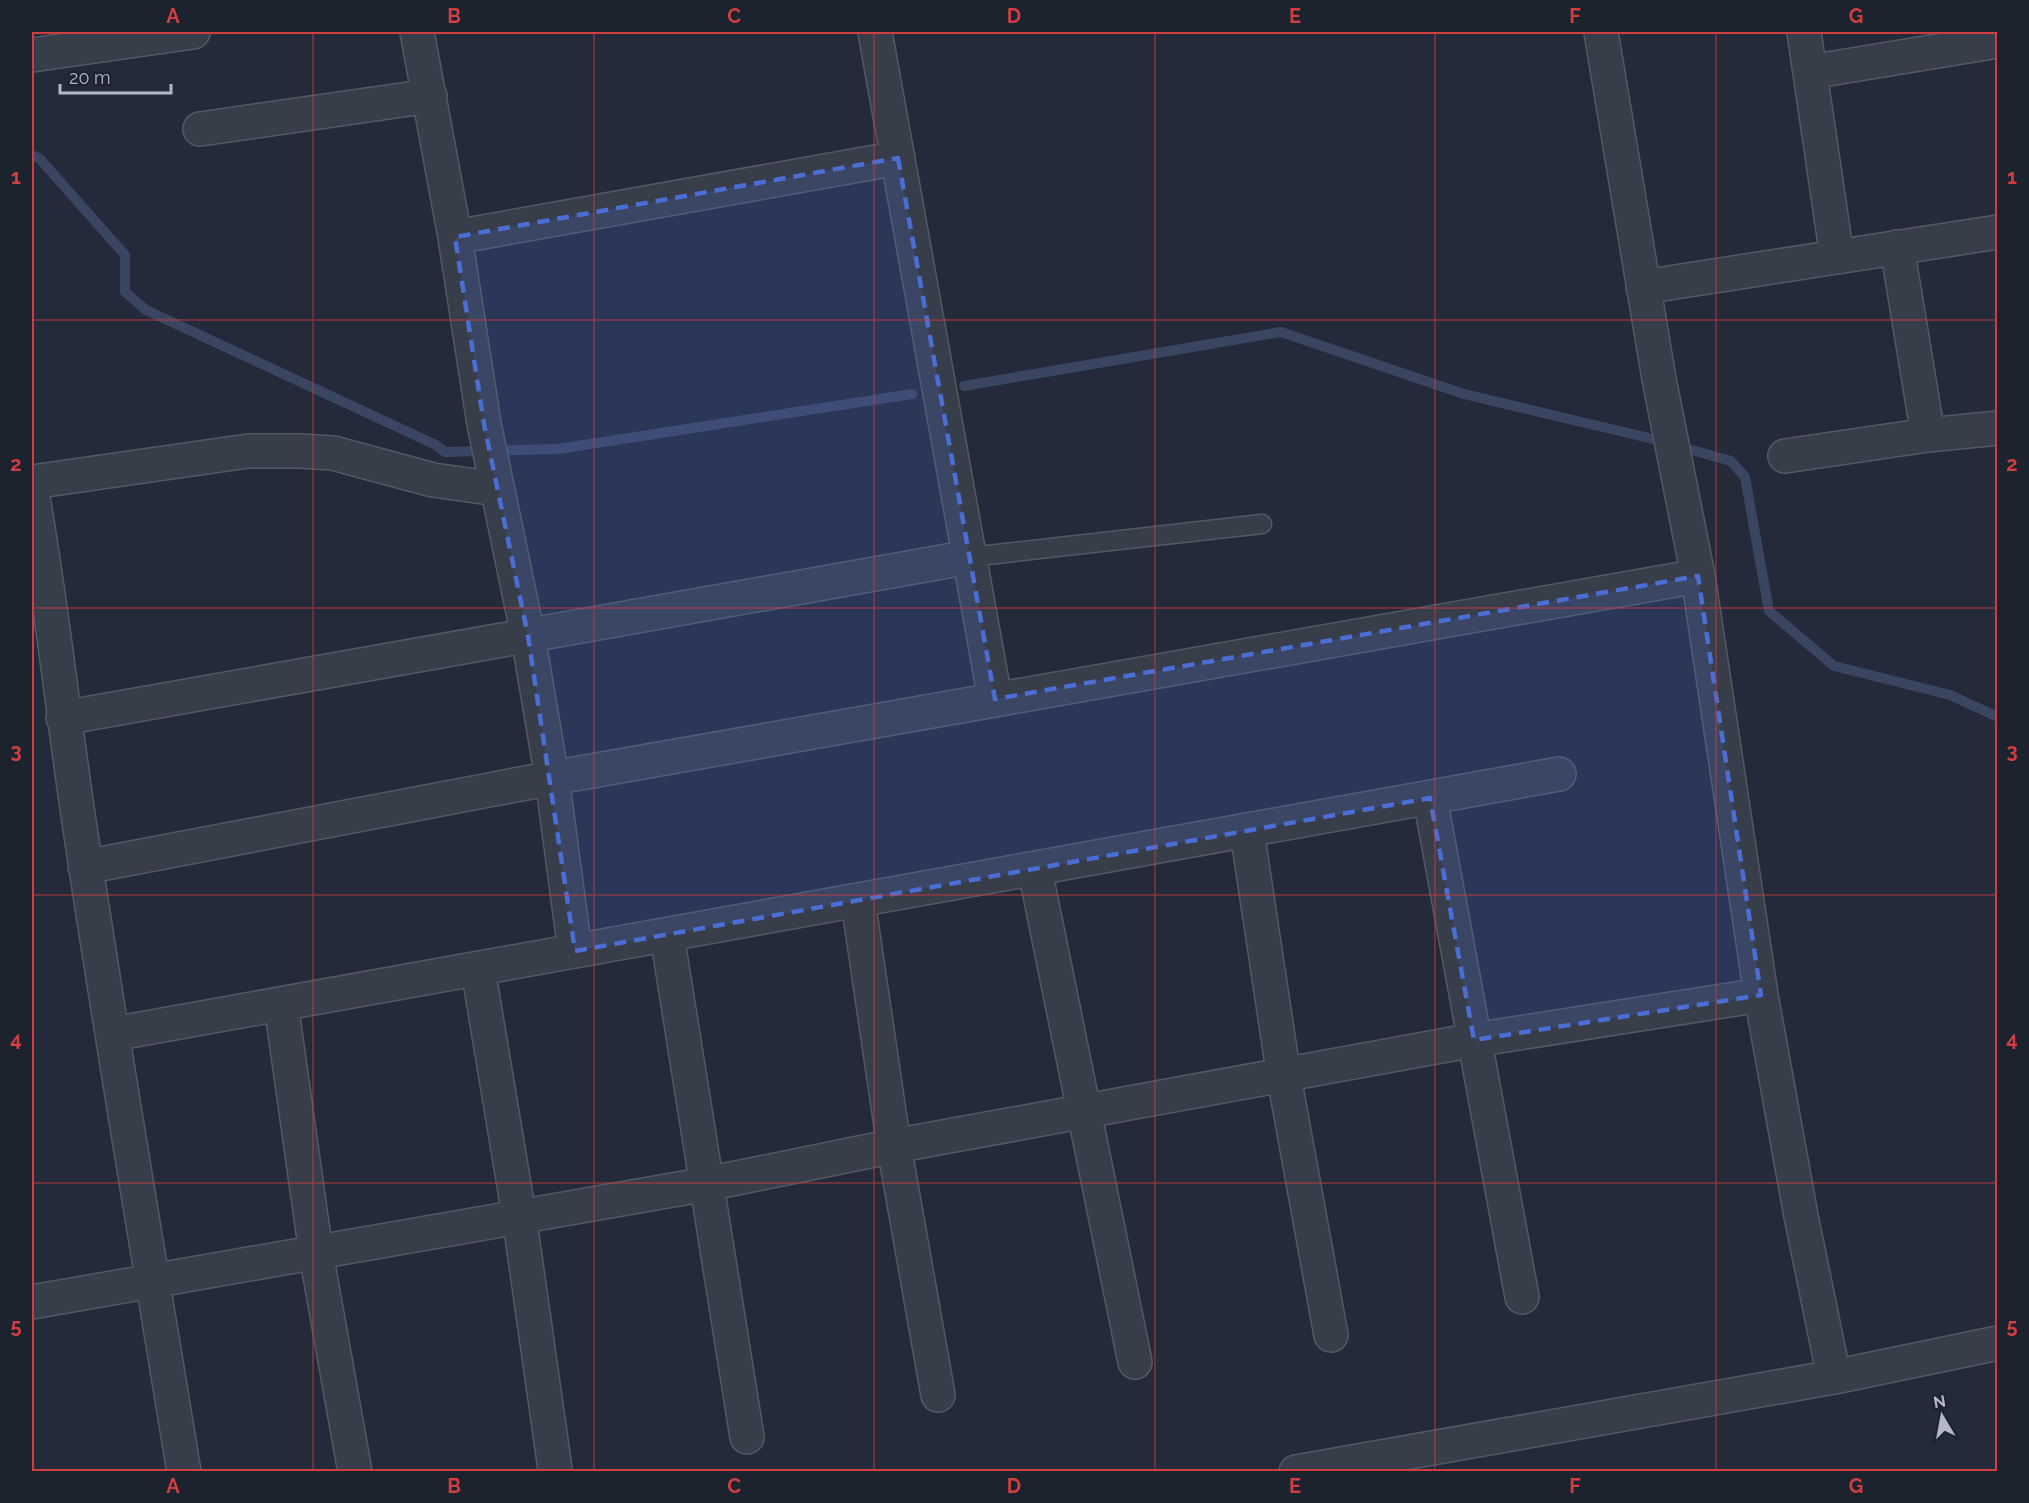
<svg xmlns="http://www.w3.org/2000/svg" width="2029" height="1503" font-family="Raleway,sans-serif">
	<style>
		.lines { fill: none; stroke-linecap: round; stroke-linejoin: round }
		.stream { stroke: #3a4562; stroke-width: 10 }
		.service-casing { stroke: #535865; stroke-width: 21 }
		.minor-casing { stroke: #535865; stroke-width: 36 }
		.service { stroke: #383d4a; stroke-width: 18 }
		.minor { stroke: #383d4a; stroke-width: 33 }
		.marked { fill: #4a6ed3; fill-opacity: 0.2; stroke: #4a6ed3; stroke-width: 4.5; stroke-dasharray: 12 8; stroke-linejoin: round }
		.grid { fill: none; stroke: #d13e40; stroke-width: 1.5; stroke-opacity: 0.55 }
		.neatline { fill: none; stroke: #d13e40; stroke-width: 2 }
		.grid-label { font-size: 20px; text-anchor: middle; font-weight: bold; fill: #d13e40 }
	</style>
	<rect width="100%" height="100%" fill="#242a3a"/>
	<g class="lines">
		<path class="stream" d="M32 155 40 159 125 255V292L146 310 436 445 445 452 558 449 912 394
			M964 386 1281 332 1464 394 1649 438 1731 461 1745 477 1769 611 1834 666 1950 695 1998 717"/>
		<g class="service-casing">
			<path id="service" d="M970 557 1262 524"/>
		</g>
		<g class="minor-casing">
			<path id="minor" d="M417 32 455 237 484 424 528 636 552 778 575 951
				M875 32 995 699
				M1601 32 1659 379 1698 576 1761 995 1801 1216 1834 1377
				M1804 32 1837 257
				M32 55 193 32
				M1810 72 1998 41
				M200 129 430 96
				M455 237 898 158
				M1897 247 1928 435
				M1643 287 1998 232
				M1785 456 1928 435 1998 428
				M32 482 248 451H300L333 453 433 480 497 489
				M32 493C52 604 63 716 80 828 112 1043 149 1257 184 1472
				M63 718 970 557
				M1430 798 1522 1297
				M1247 831 1284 1077 1331 1335
				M85 867 552 778 1698 576
				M1035 870 1135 1362
				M858 901 894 1146 938 1395
				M667 935 747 1437
				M478 969 519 1215 555 1469
				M281 1004 316 1253 355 1472
				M113 1034 1559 774
				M32 1302 707 1184 894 1146 1474 1040 1761 995
				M1296 1472 1834 1377 1998 1343"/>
		</g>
		<use href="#service" class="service"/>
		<use href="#minor" class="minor"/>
	</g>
	<path class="marked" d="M898 158 995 699 1698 576 1761 995 1474 1040 1430 798 575 951 528 636 484 424 455 237Z"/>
	<path class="grid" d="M313 32V1472M594 32V1472M874 32V1472M1155 32V1472M1435 32V1472M1716 32V1472M32 320H1998M32 608H1998M32 895H1998M32 1183H1998"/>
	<rect width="2029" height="1503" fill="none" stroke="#1d222f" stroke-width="66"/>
	<g transform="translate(1942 1416) rotate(350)" stroke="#1d222f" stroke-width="4.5" paint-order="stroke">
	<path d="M0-4.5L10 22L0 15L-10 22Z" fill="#b3b8c6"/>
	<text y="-9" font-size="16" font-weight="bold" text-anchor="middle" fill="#b3b8c6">N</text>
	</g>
	<path d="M60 84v9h111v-9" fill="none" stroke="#b3b8c6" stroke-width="3"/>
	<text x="69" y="84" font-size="18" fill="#b3b8c6" stroke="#1d222f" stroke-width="4.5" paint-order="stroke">20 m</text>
	<rect x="33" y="33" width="1963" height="1437" class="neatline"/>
	<g class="grid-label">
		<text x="173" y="23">A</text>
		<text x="454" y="23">B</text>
		<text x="734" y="23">C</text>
		<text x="1014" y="23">D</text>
		<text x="1295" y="23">E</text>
		<text x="1575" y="23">F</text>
		<text x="1856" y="23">G</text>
		<text x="16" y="184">1</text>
		<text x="2012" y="184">1</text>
		<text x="16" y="471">2</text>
		<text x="2012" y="471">2</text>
		<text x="16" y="758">3</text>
		<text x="2012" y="758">3</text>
		<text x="16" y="1046">4</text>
		<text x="2012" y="1046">4</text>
		<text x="16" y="1333">5</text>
		<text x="2012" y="1333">5</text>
		<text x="173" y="1493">A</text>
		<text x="454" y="1493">B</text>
		<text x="734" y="1493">C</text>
		<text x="1014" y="1493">D</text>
		<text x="1295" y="1493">E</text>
		<text x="1575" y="1493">F</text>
		<text x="1856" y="1493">G</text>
	</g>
</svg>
